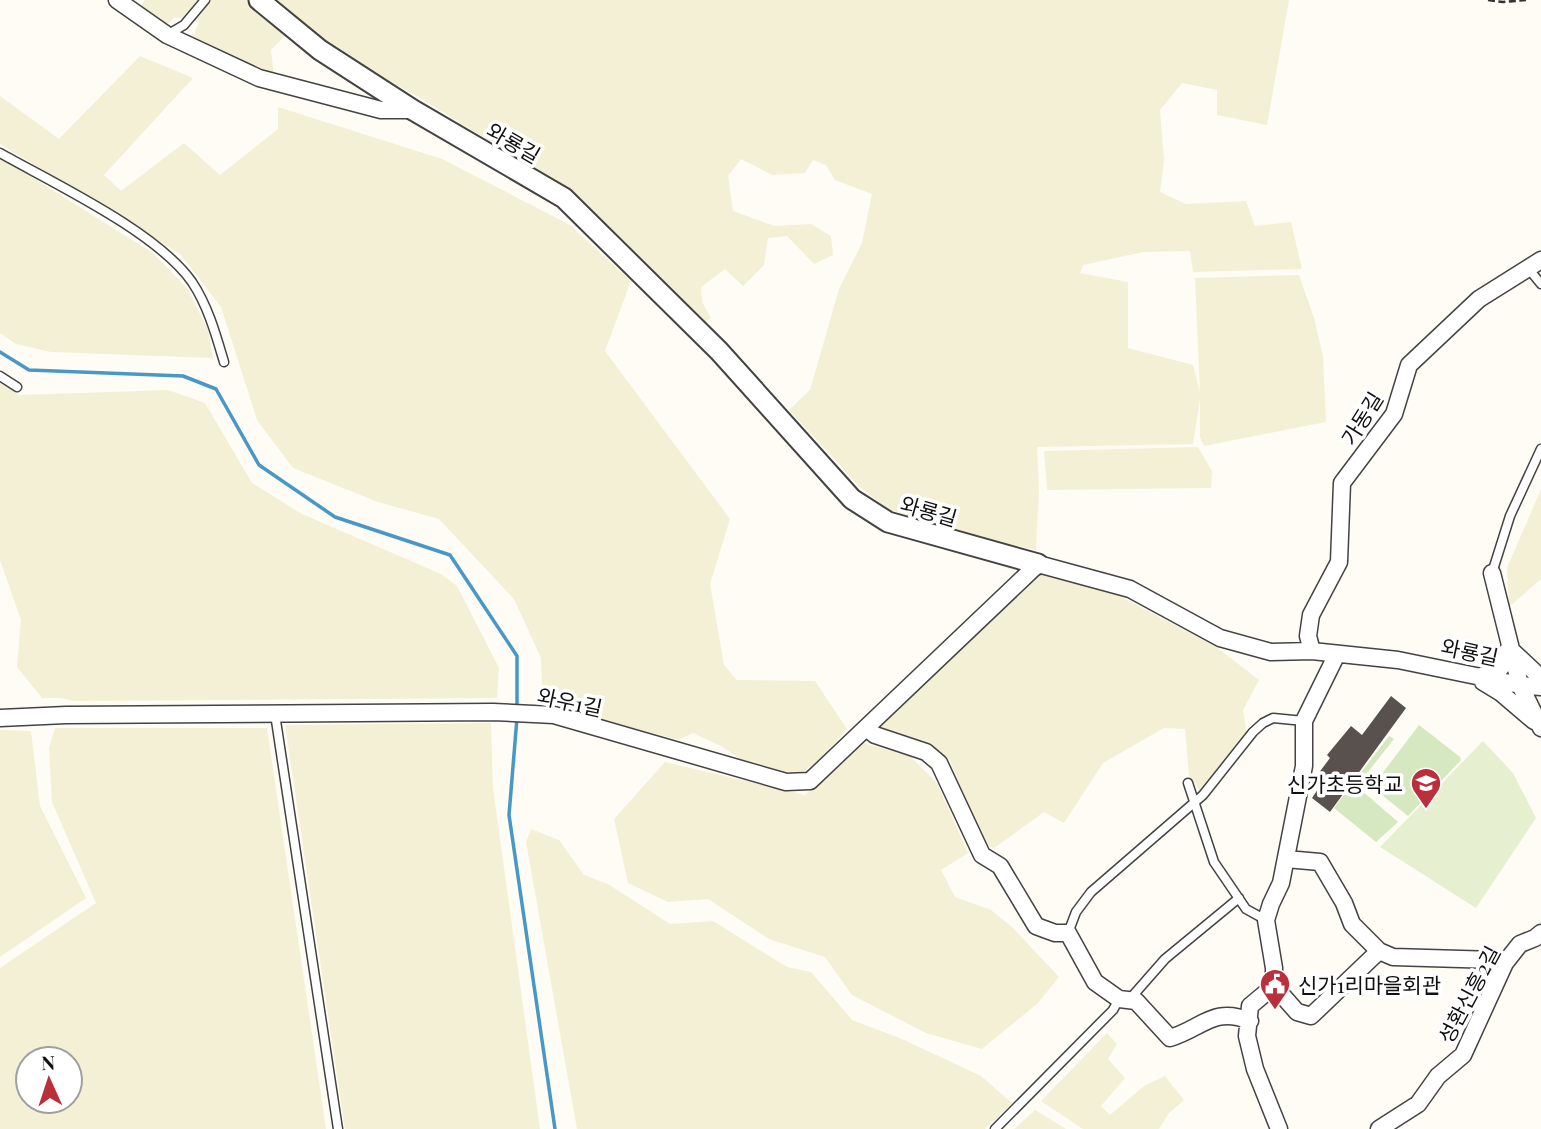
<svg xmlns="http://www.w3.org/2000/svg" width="1541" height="1129" font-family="'Playfair Display','Noto Sans KR',serif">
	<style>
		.farmland { fill: #f4f0d5; fill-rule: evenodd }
		.green { fill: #d6e8bf }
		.pitch { fill: #e6f0d0 }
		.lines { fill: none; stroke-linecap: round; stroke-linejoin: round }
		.stream { stroke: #4798c6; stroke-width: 3.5 }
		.building { fill: #58514d }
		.service-casing { stroke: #434343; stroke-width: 11 }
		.minor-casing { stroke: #434343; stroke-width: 19 }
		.tertiary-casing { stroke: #434343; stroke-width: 23 }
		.path { stroke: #323232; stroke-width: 2.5; stroke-dasharray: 7 3.5; stroke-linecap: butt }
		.service { stroke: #fff; stroke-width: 8 }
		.minor { stroke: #fff; stroke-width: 16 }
		.tertiary { stroke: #fff; stroke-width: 19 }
		.labels { text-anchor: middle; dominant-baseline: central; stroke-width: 7; stroke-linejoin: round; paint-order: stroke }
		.street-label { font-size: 21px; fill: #101010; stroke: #fff }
		.poi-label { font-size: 21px; fill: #101010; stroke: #fff; text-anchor: end }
	</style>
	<rect width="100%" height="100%" fill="#fefcf4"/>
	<path class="farmland" d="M145 0H1289L1267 125 1217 115V90L1182 83 1160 110 1164 160 1160 192 1186 204 1246 201 1255 226 1291 222 1302 269 1193 272 1190 251 1143 252 1083 265 1080 273 1128 282V348L1193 365 1200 392 1195 278 1299 275 1314 318 1323 356 1326 422 1204 446 1200 437V399L1193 444 1037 447 1039 489 1036 550 965 534 888 509 860 487 789 410 810 390 839 289 862 243 872 194 835 180 826 165 813 160 805 173 772 175 741 159 728 176 733 211 774 226 811 224 831 236 833 255 814 264 787 236 768 238 764 265 743 286 725 269 701 287 702 302 711 318 703 324 566 188 420 98 332 49 300 21 271 50 274 76 217 54 193 37 199 22 175 17 165 26 139 9Z
		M140 56 193 78 104 175 121 191 184 143 220 175 278 129V107L442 159 570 225 631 281 605 351 730 519 710 584 724 665 737 680 815 681 847 729 820 760 799 774 747 764 723 747 693 733 679 740 543 704 541 658 514 599 439 519 378 502 293 468 257 420 221 307 180 254 0 144V96L59 139Z
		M0 157 153 253 187 288 208 330 213 358 51 352 16 344 0 333Z
		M0 382 19 395 168 390 205 403 252 483 302 514 441 574 457 586 499 668 497 698 74 701 61 698H42L17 667 21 620 0 560Z
		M1198 447 1212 471 1211 488 1047 490 1044 451Z
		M1541 489V579L1509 607 1507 568Z
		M1042 571 1115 594 1215 646 1259 680 1243 710 1247 735 1200 791 1189 776 1185 729 1164 728 1103 763 1064 823 1044 812 994 848 986 846 950 761 931 747 877 728Z
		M491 723 493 788 540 1129H345L285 725Z
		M55 728H267L326 1129H0V968L96 903 52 802 49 748ZM70 1059V1101H28V1059Z
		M0 730 31 731 40 806 86 898 0 957Z
		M863 743 910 756 937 783 968 853 941 870 955 897 991 910 1012 927 1059 977 1037 1004 982 1049 926 1033 852 995 825 957 769 939 708 899 668 902 628 883 614 819 665 762 805 795Z
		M531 829 559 840 584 875 608 884 670 924 713 921 787 967 811 972 852 1020 902 1039 981 1076 1012 1103 985 1129H577L526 842Z
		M1107 1033 1117 1044 1108 1059 1125 1078 1101 1106 1110 1115 1144 1086 1165 1076 1184 1100 1169 1113 1159 1129H1083L1041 1101Z
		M1035 1110 1066 1129H1014Z"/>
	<path class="green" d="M1419 725 1460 757 1461 760 1408 816 1372 787Z
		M1389 736 1394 739 1363 778 1359 775Z
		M1353 783 1398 822 1376 842 1334 808Z"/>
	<path class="pitch" d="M1483 741 1513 773 1536 818 1476 908 1380 847Z"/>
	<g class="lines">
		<path class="stream" d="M0 352 29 370 183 376 216 389 259 465 335 517 450 555 517 656V707
			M517 718 509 815 555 1129"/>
	</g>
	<path class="building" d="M1391 696 1406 708 1330 812 1312 798 1322 783 1315 778 1330 758 1327 755 1351 726 1362 735Z"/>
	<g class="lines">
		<g class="service-casing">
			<path id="service" d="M167 35 184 25 205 0
				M0 153C55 184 157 232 192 282 208 306 216 335 224 362
				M1528 268 1541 284
				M0 376 17 387
				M1492 573 1510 516 1541 449
				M275 714 338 1129
				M1188 783 1214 862 1246 909 1266 920
				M1068 933 1076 912 1091 892 1203 795 1253 732 1263 723 1273 718 1304 721
				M1129 1000 1165 959 1239 898
				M995 1129 1113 1010 1119 999"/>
		</g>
		<g class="minor-casing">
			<path id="minor" d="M117 0 167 35 259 78 381 110H413
				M1492 573 1520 685 1541 687
				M1312 651 1308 636 1311 615 1339 562 1342 483 1394 414 1409 365 1479 299 1541 260
				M1481 676C1502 673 1503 667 1509 648L1541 678
				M1483 682 1501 693 1534 721
				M0 718 66 715 493 712 554 715 786 782 810 781 1038 564 1130 589 1220 638 1271 652 1312 651 1398 660 1520 685 1541 728
				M866 728 875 735 926 752 939 763 982 855 1000 866 1036 926 1055 933H1068L1095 982 1119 999 1136 1001 1170 1038C1203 1028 1213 1006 1250 1021
				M1286 859 1320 862 1344 903 1352 924 1379 951 1393 957 1495 960 1505 963
				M1274 986 1297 1012 1311 1016 1379 951
				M1279 1129 1255 1069 1247 1036 1250 1006 1274 986V968L1266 920 1271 904 1281 883 1304 766V721L1337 654
				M1379 1129 1418 1104 1438 1076 1463 1055 1505 963 1520 944 1535 938 1541 933"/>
		</g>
		<g class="tertiary-casing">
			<path id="tertiary" d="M259 0 320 50 413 110 564 198 719 351 852 499 888 522 1038 564"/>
		</g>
		<path class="path" d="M1488 0 1503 2 1526 0"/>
		<use href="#service" class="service"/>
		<use href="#minor" class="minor"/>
		<use href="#tertiary" class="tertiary"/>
	</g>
	<defs>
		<g id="school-pin" transform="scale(1.575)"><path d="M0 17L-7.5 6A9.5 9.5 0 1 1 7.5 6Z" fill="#b92f3b" stroke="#fff"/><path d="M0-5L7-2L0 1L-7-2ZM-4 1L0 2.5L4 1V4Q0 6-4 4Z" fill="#fff"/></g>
		<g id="civic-pin" transform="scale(1.575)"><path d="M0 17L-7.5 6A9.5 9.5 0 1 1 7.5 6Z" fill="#b92f3b" stroke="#fff"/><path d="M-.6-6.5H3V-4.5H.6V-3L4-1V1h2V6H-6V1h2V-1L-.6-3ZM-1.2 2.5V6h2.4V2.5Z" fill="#fff"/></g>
	</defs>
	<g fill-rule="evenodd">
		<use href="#school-pin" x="1426" y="783"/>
		<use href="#civic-pin" x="1275" y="984"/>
	</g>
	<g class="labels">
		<g class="street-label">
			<text transform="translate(514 142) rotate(30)">와룡길</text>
			<text transform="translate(1361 418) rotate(-58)">가동길</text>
			<text transform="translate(929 510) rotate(16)">와룡길</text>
			<text transform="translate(1470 651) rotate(12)">와룡길</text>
			<text transform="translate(570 701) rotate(12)">와우1길</text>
			<text transform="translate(1468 994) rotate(-62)">성환신흥2길</text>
		</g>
		<g class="poi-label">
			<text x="1403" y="783">신가초등학교</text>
			<text x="1298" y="984" text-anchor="start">신가1리마을회관</text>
		</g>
	</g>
	<g transform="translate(49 1080) rotate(357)"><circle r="33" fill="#ffffff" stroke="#9f9f9f" stroke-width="2"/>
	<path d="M0-5L12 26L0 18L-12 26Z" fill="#b92f3b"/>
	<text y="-10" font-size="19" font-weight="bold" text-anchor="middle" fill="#101010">N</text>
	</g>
</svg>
